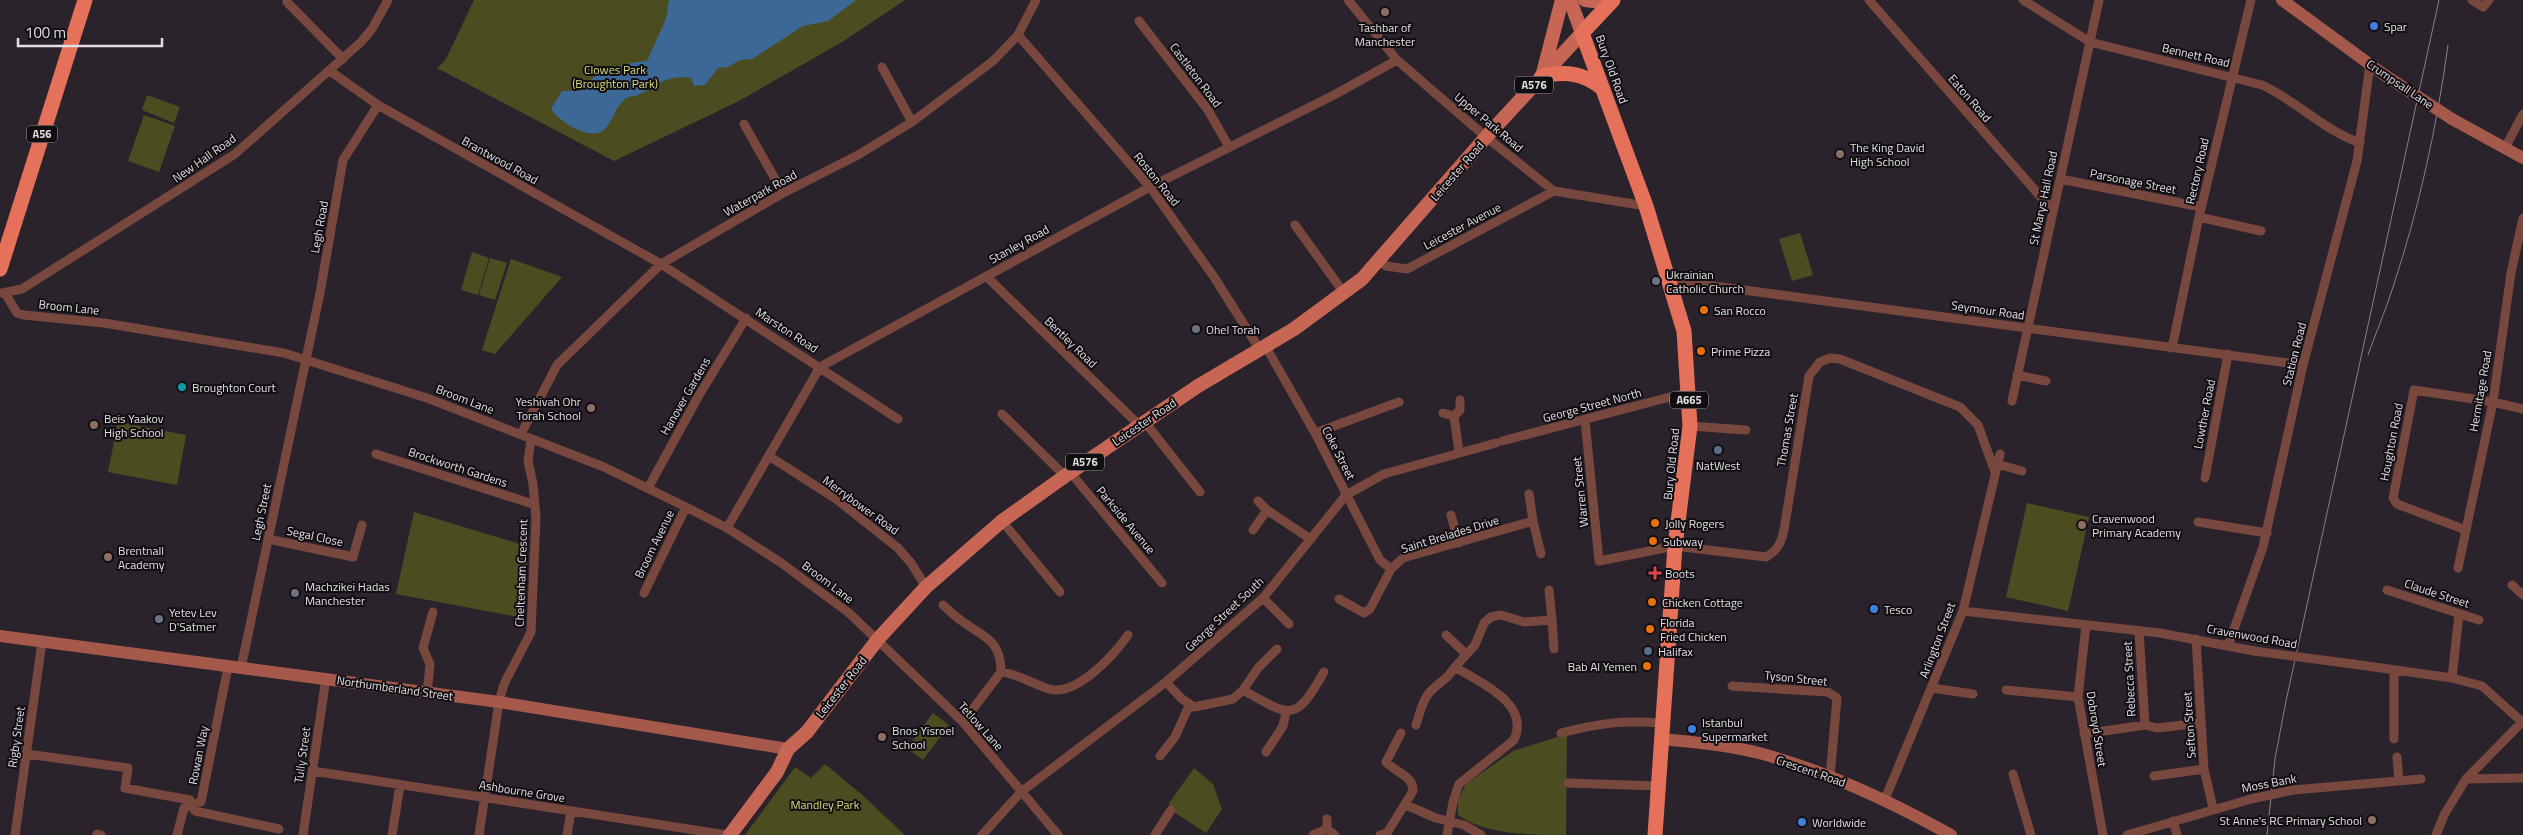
<svg xmlns="http://www.w3.org/2000/svg" width="2523" height="835" font-family="'Titillium Web',sans-serif">
	<style>
		.green { fill: #4b4d20 }
		.water { fill: #3c6897 }
		.lines { fill: none; stroke-linecap: round; stroke-linejoin: round }
		.street { stroke: #78483f; stroke-width: 9 }
		.secondary { stroke: #a4594b; stroke-width: 12 }
		.primary { stroke: #c76654; stroke-width: 14 }
		.highway { stroke: #e6715b; stroke-width: 15 }
		.tram { stroke: #857f86; stroke-width: 1 }
		.street-bridge { stroke: #78483f; stroke-width: 9 }
		.secondary-bridge { stroke: #a4594b; stroke-width: 12 }
		.education-dot { fill: #8d6e63; stroke: #110e12; stroke-width: 2 }
		.shop-dot { fill: #3f7fe0; stroke: #110e12; stroke-width: 2 }
		.worship-dot { fill: #6b7280; stroke: #110e12; stroke-width: 2 }
		.food-dot { fill: #e8710a; stroke: #110e12; stroke-width: 2 }
		.culture-dot { fill: #0f9aa8; stroke: #110e12; stroke-width: 2 }
		.service-dot { fill: #5c6f8a; stroke: #110e12; stroke-width: 2 }
		.health-dot { fill: #e0444e; stroke: #110e12; stroke-width: 2 }
		.labels { text-anchor: middle; dominant-baseline: central; stroke-width: 4; stroke-linejoin: round; paint-order: stroke }
		.shield { fill: #110e12; stroke: #a4a0a5; stroke-width: 1 }
		.shield-label { font-size: 11px; font-weight: bold; fill: #e3dee4 }
		.poi-label { font-size: 12px; fill: #e3dee4; stroke: #110e12; text-anchor: start }
		.street-label { font-size: 12px; fill: #e3dee4; stroke: #110e12 }
		.park-label { font-size: 12px; fill: #d8dc7c; stroke: #110e12 }
	</style>
	<rect width="100%" height="100%" fill="#2b232c"/>
	<path class="green" d="M474 0H905L842 42 739 101 614 161 437 68 446 59Z
		M147 95 180 107 174 123 142 110Z
		M144 115 175 126 159 172 128 161Z
		M1800 233 1813 275 1792 281 1779 239Z
		M472 252 489 258 478 295 461 290Z
		M490 258 507 263 495 300 479 295Z
		M511 259 562 277 495 354 482 350Z
		M118 422 186 435 177 485 108 472Z
		M2027 503 2089 517 2068 611 2006 597Z
		M414 512 527 546V592L524 618 396 594Z
		M933 713 949 725 923 760 907 748Z
		M1567 734 1566 835C1530 835 1486 835 1458 815V801L1466 784 1513 751Z
		M825 764 861 794 905 835H745L795 767 811 778Z
		M1194 768 1213 784 1222 809 1206 833 1171 810 1169 803Z"/>
	<path class="water" d="M669 0H856L828 21 803 26 752 59 740 60 728 67 718 68 705 85 694 86 691 78C666 74 659 85 638 95 633 97 627 96 624 100 615 108 613 120 605 129 591 143 558 121 551 109L562 91H580C598 68 620 64 647 61L666 19Z"/>
	<g class="lines">
		<path class="street" d="M1348 0 1397 60 1486 137 1554 191 1646 206
			M1869 0 2053 211
			M2023 0 2090 42 2262 85C2297 101 2323 130 2360 143
			M2472 0 2483 7 2489 0
			M287 2 343 59
			M1139 21 1208 110 1229 147
			M1018 35 1150 187 1214 277 1260 350
			M882 67 912 122
			M330 71 378 105 661 264 898 419
			M744 124 783 193
			M2505 148 2523 114
			M2060 179 2201 207
			M2199 217 2261 231
			M1295 225 1344 293
			M1380 260 1386 266 1407 269 1554 191
			M986 276 1139 425
			M1669 280 2303 365
			M2 293 22 289 235 154 361 42 372 29 388 0
			M5 293 17 313 24 315 104 323 284 353 427 398 604 467 686 507 727 528 780 562 849 613 963 722 1058 835
			M1266 347 1315 433 1380 560 1391 569
			M2172 348 2199 217 2251 0
			M2017 375 2046 381
			M2012 401 2099 0
			M1443 413 1454 416
			M1002 414 1065 476
			M1585 420 1599 561 1675 546 1766 557C1778 550 1781 543 1784 530L1809 376 1820 362 1830 358 1840 359 1960 407 1978 425 1995 472
			M1144 421 1200 492
			M1690 426 1746 430
			M1315 433 1399 402
			M521 434 557 365 661 264 783 193 858 155 912 122 993 61 1018 35 1036 0
			M1502 441 1689 392
			M1459 452 1454 416 1460 410V400
			M376 454 533 504
			M769 456 836 499 898 548 911 563 926 587
			M1997 464 2022 471
			M1070 472 1162 583
			M2205 478 2228 354
			M648 488 698 397 746 318
			M1529 494 1533 521
			M1258 501 1267 510
			M1451 515 1459 543
			M1002 521 1060 592
			M2198 522 2267 533
			M727 528 820 367 1150 187 1334 95 1397 60
			M1253 530 1267 510 1309 538
			M2466 530 2397 504 2393 498 2414 390 2493 402 2523 409
			M268 539 353 557 362 525
			M2458 568 2493 402 2511 273 2523 218
			M2512 585 2523 595
			M2387 590 2479 620
			M644 593 686 507
			M1263 598 1289 624
			M1339 599 1364 613 1370 609 1391 569 1403 558 1533 521 1541 554
			M943 605C949 610 955 617 962 621 983 637 1001 639 1001 672
			M1963 611 2160 633 2254 651
			M1552 620 1554 649
			M2086 625 2078 697 2103 835
			M2139 631 2145 725
			M1446 635 1466 654
			M2196 639 2204 769 2213 808
			M2228 646 2263 547 2303 365 2357 161 2370 64
			M2353 664 2452 678 2482 686 2522 722
			M1455 667 1475 645 1484 623 1491 617 1501 615 1524 622 1552 620 1549 590
			M241 668 320 293 343 160 378 105
			M2394 670V739
			M2452 678 2459 614
			M1166 682 1182 699 1194 707 1233 699 1243 690C1291 717 1295 723 1324 672
			M1732 686 1828 692 1837 698 1830 777
			M1932 688 1973 694
			M1243 690 1258 668 1277 649
			M2006 690 2078 697
			M427 694 430 664 423 648 433 612
			M963 722 1001 672C1019 674 1032 684 1049 689 1076 697 1114 655 1128 635
			M1416 725C1420 713 1423 697 1433 689 1443 679 1446 681 1455 667 1480 683 1531 703 1514 740L1459 784 1453 802 1447 835
			M1561 733C1600 723 1622 720 1663 723
			M2084 734 2145 725 2157 728 2201 723
			M1266 752 1283 726 1286 712
			M27 754 128 768 125 788 190 800 195 811 279 829
			M1160 756 1175 737 1189 706
			M2397 757 2399 781
			M313 771 727 835
			M2013 774 2031 835
			M2154 776 2204 769
			M2466 779 2523 778
			M1568 783 1659 786
			M2293 790 2421 779
			M1885 799 1963 611 2000 454
			M1406 805 1436 818 1464 825 1481 835
			M1327 819V829
			M2173 821 2177 835
			M97 834 101 835
			M15 835 42 642
			M177 835 184 808 201 802 228 667
			M303 835 326 678
			M392 835 400 785
			M479 835 499 702 504 684 531 632 536 518 533 484 528 461 531 439
			M567 835 571 811
			M982 835 1021 792 1166 682 1263 598 1346 495 1384 474 1496 443
			M1155 835 1171 810
			M1313 835 1327 829 1335 835
			M1380 835 1387 833 1413 791C1414 776 1395 772 1386 762L1401 733
			M2127 835 2251 799
			M2436 835 2444 815 2466 779 2523 721"/>
		<path class="secondary" d="M2282 0 2383 74
			M2452 119 2523 158
			M0 636 499 702 788 749
			M1662 739C1694 742 1727 745 1759 753 1827 771 1890 801 1951 835"/>
		<path class="primary" d="M1585 0 1610 3
			M1543 73 1562 0
			M730 835 777 772 788 749 807 732 878 639 926 587 1002 521 1065 476 1198 386 1294 329 1362 279 1486 137 1582 33 1570 0"/>
		<path class="highway" d="M1613 0 1582 33 1646 206 1684 331 1690 426 1675 546 1655 835
			M1542 76C1566 71 1585 73 1603 89
			M0 269 85 0"/>
		<path class="tram" d="M2368 355C2376 332 2386 310 2393 287 2419 209 2437 126 2448 45
			M2267 835 2275 759 2286 701 2439 0"/>
		<path class="street-bridge" d="M2254 651 2353 664
			M2251 799 2293 790"/>
		<path class="secondary-bridge" d="M2383 74 2452 119"/>
	</g>
	<g class="education-dot">
		<circle cx="1385" cy="12" r="5"/>
		<circle cx="1840" cy="154" r="5"/>
		<circle cx="591" cy="408" r="5"/>
		<circle cx="94" cy="425" r="5"/>
		<circle cx="2082" cy="525" r="5"/>
		<circle cx="108" cy="557" r="5"/>
		<circle cx="882" cy="737" r="5"/>
		<circle cx="2372" cy="820" r="5"/>
	</g>
	<g class="shop-dot">
		<circle cx="2374" cy="26" r="5"/>
		<circle cx="1874" cy="609" r="5"/>
		<circle cx="1692" cy="729" r="5"/>
		<circle cx="1802" cy="822" r="5"/>
	</g>
	<g class="worship-dot">
		<circle cx="1656" cy="281" r="5"/>
		<circle cx="1196" cy="329" r="5"/>
		<circle cx="295" cy="593" r="5"/>
		<circle cx="159" cy="619" r="5"/>
	</g>
	<g class="food-dot">
		<circle cx="1704" cy="310" r="5"/>
		<circle cx="1701" cy="351" r="5"/>
		<circle cx="1655" cy="523" r="5"/>
		<circle cx="1653" cy="541" r="5"/>
		<circle cx="1652" cy="602" r="5"/>
		<circle cx="1650" cy="629" r="5"/>
		<circle cx="1647" cy="666" r="5"/>
	</g>
	<circle class="culture-dot" cx="182" cy="387" r="5"/>
	<g class="service-dot">
		<circle cx="1718" cy="450" r="5"/>
		<circle cx="1648" cy="651" r="5"/>
	</g>
	<path class="health-dot" d="M1652.5 565.5h5v5h5v5h-5v5h-5v-5h-5v-5h5z"/>
	<g class="labels">
		<g class="shield">
			<rect x="1515" y="76.5" width="38" height="17" rx="4"/>
			<rect x="27" y="125.5" width="30" height="17" rx="4"/>
			<rect x="1670" y="391.5" width="38" height="17" rx="4"/>
			<rect x="1066" y="453.5" width="38" height="17" rx="4"/>
		</g>
		<g class="shield-label">
			<text x="1534" y="85">A576</text>
			<text x="42" y="134">A56</text>
			<text x="1689" y="400">A665</text>
			<text x="1085" y="462">A576</text>
		</g>
		<g class="poi-label">
			<text x="2384" y="26">Spar</text>
			<text x="1385" y="27" text-anchor="middle">Tashbar of<tspan x="1385" dy="14">Manchester</tspan></text>
			<text x="1850" y="147">The King David<tspan x="1850" dy="14">High School</tspan></text>
			<text x="1666" y="274">Ukrainian<tspan x="1666" dy="14">Catholic Church</tspan></text>
			<text x="1714" y="310">San Rocco</text>
			<text x="1206" y="329">Ohel Torah</text>
			<text x="1711" y="351">Prime Pizza</text>
			<text x="192" y="387">Broughton Court</text>
			<text x="581" y="401" text-anchor="end">Yeshivah Ohr<tspan x="581" dy="14">Torah School</tspan></text>
			<text x="104" y="418">Beis Yaakov<tspan x="104" dy="14">High School</tspan></text>
			<text x="1718" y="465" text-anchor="middle">NatWest</text>
			<text x="2092" y="518">Cravenwood<tspan x="2092" dy="14">Primary Academy</tspan></text>
			<text x="1665" y="523">Jolly Rogers</text>
			<text x="1663" y="541">Subway</text>
			<text x="118" y="550">Brentnall<tspan x="118" dy="14">Academy</tspan></text>
			<text x="1665" y="573">Boots</text>
			<text x="305" y="586">Machzikei Hadas<tspan x="305" dy="14">Manchester</tspan></text>
			<text x="1662" y="602">Chicken Cottage</text>
			<text x="1884" y="609">Tesco</text>
			<text x="169" y="612">Yetev Lev<tspan x="169" dy="14">D'Satmer</tspan></text>
			<text x="1660" y="622">Florida<tspan x="1660" dy="14">Fried Chicken</tspan></text>
			<text x="1658" y="651">Halifax</text>
			<text x="1637" y="666" text-anchor="end">Bab Al Yemen</text>
			<text x="1702" y="722">Istanbul<tspan x="1702" dy="14">Supermarket</tspan></text>
			<text x="892" y="730">Bnos Yisroel<tspan x="892" dy="14">School</tspan></text>
			<text x="2362" y="820" text-anchor="end">St Anne's RC Primary School</text>
			<text x="1812" y="822">Worldwide</text>
		</g>
		<g class="street-label">
			<text transform="translate(2196 55) rotate(13)">Bennett Road</text>
			<text transform="translate(1612 69) rotate(70)">Bury Old Road</text>
			<text transform="translate(1196 75) rotate(53)">Castleton Road</text>
			<text transform="translate(2400 84) rotate(34)">Crumpsall Lane</text>
			<text transform="translate(1970 98) rotate(49)">Eaton Road</text>
			<text transform="translate(1489 122) rotate(40)">Upper Park Road</text>
			<text transform="translate(204 158) rotate(-35)">New Hall Road</text>
			<text transform="translate(500 160) rotate(29)">Brantwood Road</text>
			<text transform="translate(1457 171) rotate(-49)">Leicester Road</text>
			<text transform="translate(2197 171) rotate(-77)">Rectory Road</text>
			<text transform="translate(1157 179) rotate(51)">Roston Road</text>
			<text transform="translate(2133 181) rotate(11)">Parsonage Street</text>
			<text transform="translate(760 193) rotate(-29)">Waterpark Road</text>
			<text transform="translate(2043 198) rotate(-78)">St Marys Hall Road</text>
			<text transform="translate(1462 226) rotate(-28)">Leicester Avenue</text>
			<text transform="translate(319 227) rotate(-80)">Legh Road</text>
			<text transform="translate(1019 244) rotate(-29)">Stanley Road</text>
			<text transform="translate(69 307) rotate(6)">Broom Lane</text>
			<text transform="translate(1988 310) rotate(8)">Seymour Road</text>
			<text transform="translate(787 330) rotate(33)">Marston Road</text>
			<text transform="translate(1071 342) rotate(44)">Bentley Road</text>
			<text transform="translate(2294 354) rotate(-76)">Station Road</text>
			<text transform="translate(2480 391) rotate(-80)">Hermitage Road</text>
			<text transform="translate(685 396) rotate(-60)">Hanover Gardens</text>
			<text transform="translate(465 399) rotate(21)">Broom Lane</text>
			<text transform="translate(1592 405) rotate(-15)">George Street North</text>
			<text transform="translate(2204 414) rotate(-79)">Lowther Road</text>
			<text transform="translate(1144 422) rotate(-34)">Leicester Road</text>
			<text transform="translate(1787 430) rotate(-80)">Thomas Street</text>
			<text transform="translate(2391 442) rotate(-79)">Houghton Road</text>
			<text transform="translate(1339 453) rotate(63)">Coke Street</text>
			<text transform="translate(1671 464) rotate(-84)">Bury Old Road</text>
			<text transform="translate(458 467) rotate(18)">Brockworth Gardens</text>
			<text transform="translate(1580 492) rotate(-96)">Warren Street</text>
			<text transform="translate(861 505) rotate(36)">Merrybower Road</text>
			<text transform="translate(261 512) rotate(-78)">Legh Street</text>
			<text transform="translate(1126 520) rotate(50)">Parkside Avenue</text>
			<text transform="translate(1450 534) rotate(-17)">Saint Brelades Drive</text>
			<text transform="translate(315 536) rotate(12)">Segal Close</text>
			<text transform="translate(654 544) rotate(-64)">Broom Avenue</text>
			<text transform="translate(521 573) rotate(-88)">Cheltenham Crescent</text>
			<text transform="translate(828 582) rotate(37)">Broom Lane</text>
			<text transform="translate(2437 593) rotate(18)">Claude Street</text>
			<text transform="translate(1224 614) rotate(-43)">George Street South</text>
			<text transform="translate(2252 636) rotate(10)">Cravenwood Road</text>
			<text transform="translate(1937 640) rotate(-69)">Arlington Street</text>
			<text transform="translate(1796 678) rotate(6)">Tyson Street</text>
			<text transform="translate(2129 679) rotate(-93)">Rebecca Street</text>
			<text transform="translate(841 687) rotate(-52)">Leicester Road</text>
			<text transform="translate(395 688) rotate(8)">Northumberland Street</text>
			<text transform="translate(2189 725) rotate(-94)">Sefton Street</text>
			<text transform="translate(981 726) rotate(48)">Tetlow Lane</text>
			<text transform="translate(2097 729) rotate(81)">Dobroyd Street</text>
			<text transform="translate(16 737) rotate(-82)">Rigby Street</text>
			<text transform="translate(198 755) rotate(-79)">Rowan Way</text>
			<text transform="translate(302 755) rotate(-82)">Tully Street</text>
			<text transform="translate(1811 771) rotate(19)">Crescent Road</text>
			<text transform="translate(2269 783) rotate(-11)">Moss Bank</text>
			<text transform="translate(522 791) rotate(9)">Ashbourne Grove</text>
		</g>
		<g class="park-label">
			<text x="615" y="69">Clowes Park<tspan x="615" dy="14">(Broughton Park)</tspan></text>
			<text x="825" y="804">Mandley Park</text>
		</g>
	</g>
	<path d="M18 38v8h144v-8" fill="none" stroke="#e3dee4" stroke-width="2.5"/>
	<text x="25" y="38" font-size="15" fill="#e3dee4" stroke="#110e12" stroke-width="4" paint-order="stroke">100 m</text>
</svg>
